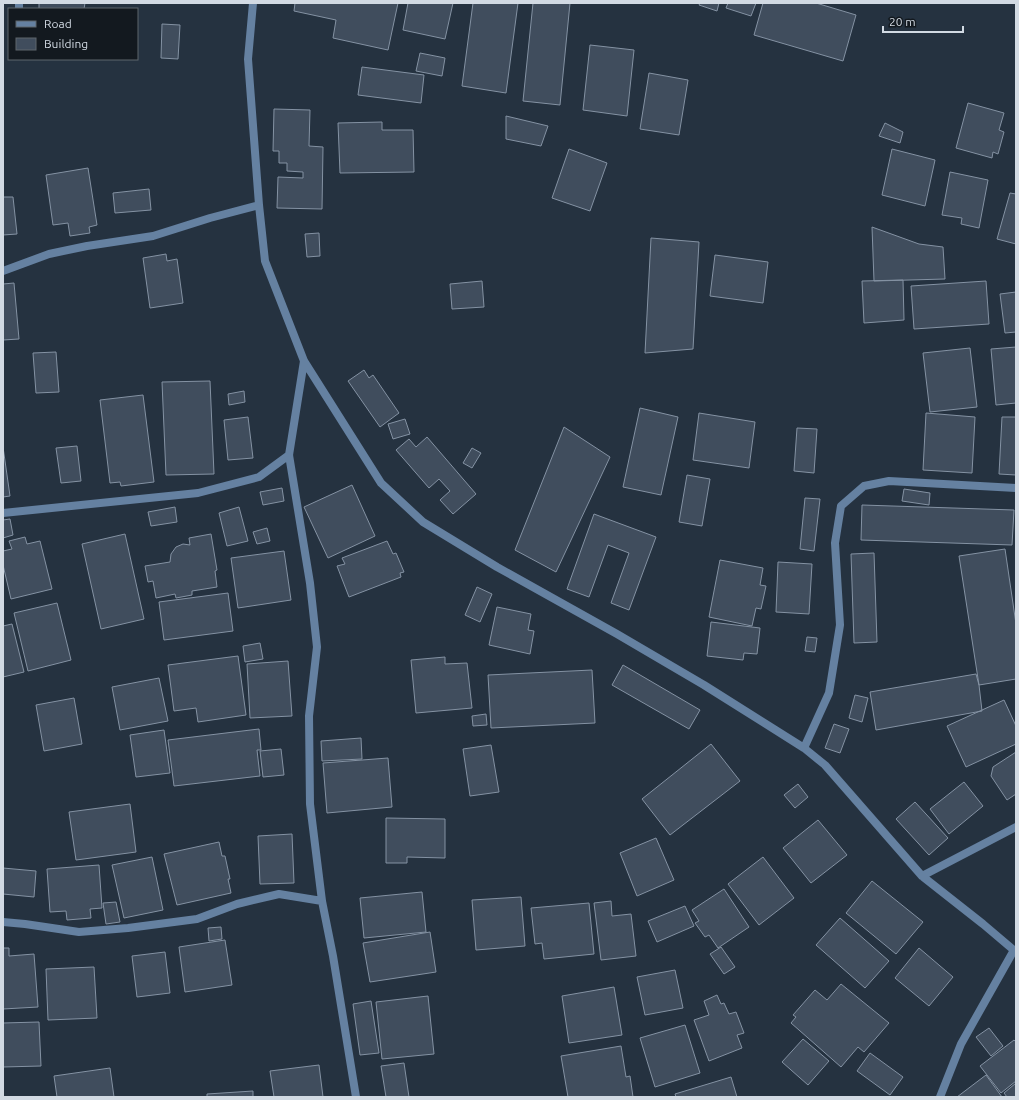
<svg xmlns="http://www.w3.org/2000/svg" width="1019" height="1100" font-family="Ubuntu,sans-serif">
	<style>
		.building { fill: #404d5d; stroke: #8492a3 }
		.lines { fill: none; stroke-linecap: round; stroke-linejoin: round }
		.minor { stroke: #6581a1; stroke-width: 8 }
	</style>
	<rect width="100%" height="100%" fill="#253240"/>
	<path class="building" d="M39 3H85L84 9H39Z
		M295 3H398L388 50 333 38 336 20 294 11Z
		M408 3H453L445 39 403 30Z
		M473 3H518L506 93 462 86Z
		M533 3H570L560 105 523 101Z
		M700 3H719L717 11 699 5Z
		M728 3H756L751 16 726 8Z
		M763 3H816L856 15 843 61 754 35Z
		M162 24 180 25 178 59 161 58Z
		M590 45 634 50 627 116 583 110Z
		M420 53 445 58 442 76 416 71Z
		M362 67 424 75 421 103 358 95Z
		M649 73 688 80 679 135 640 129Z
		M968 103 1004 113 999 130 1004 132 998 154 993 152 992 158 956 148Z
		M274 109 310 110 309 146 323 147 322 209 277 208 278 177 303 178V172L287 171V163H279V151H273Z
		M506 116 548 126 541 146 506 139Z
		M382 122V130H413L414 172 340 173 338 123Z
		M885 123 903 132 900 143 879 136Z
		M569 149 607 163 590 211 552 198Z
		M892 149 935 160 925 206 882 195Z
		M88 168 97 225 89 227 90 233 70 236 68 223 53 225 46 175Z
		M950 172 988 180 979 228 961 224 962 218 942 215Z
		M149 189 151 210 115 213 113 193Z
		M1010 193 1016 194V244L997 239Z
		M3 197H13L17 234 3 235Z
		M872 227 919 244 943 247 945 279 874 281Z
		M319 233 320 256 307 257 305 234Z
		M651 238 699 242 693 349 645 353Z
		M166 254 167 261 177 259 183 303 150 308 143 258Z
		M715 255 768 262 763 303 710 296Z
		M903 280 904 320 864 323 862 281Z
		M482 281 484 307 452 309 450 284Z
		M986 281 989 324 914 329 911 286Z
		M14 283 19 339 3 340V284Z
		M1016 292V332L1005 333 1000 294Z
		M1016 347V403L996 405 991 349Z
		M970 348 977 407 930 412 923 353Z
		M56 352 59 392 36 393 33 353Z
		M364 370 369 378 373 375 399 413 380 427 348 381Z
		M210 381 214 474 166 475 162 382Z
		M244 391 245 402 229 405 228 394Z
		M143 395 154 482 121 486 120 482 110 483 100 400Z
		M640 408 678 417 661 495 623 487Z
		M699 413 755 422 749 468 693 460Z
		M926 413 975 417 972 473 923 470Z
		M248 417 253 458 228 460 224 420Z
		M1002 417H1016V475L999 474Z
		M405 419 410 434 393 439 388 424Z
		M564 427 610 457 556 572 515 550Z
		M797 428 817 429 814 473 794 471Z
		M427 437 476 494 453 514 440 500 450 491 439 479 429 488 396 450 409 439 416 447Z
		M77 446 81 481 61 483 56 448Z
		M3 447 10 496 3 497Z
		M472 448 481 453 472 468 463 463Z
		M687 475 710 479 702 526 679 522Z
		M352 485 375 536 328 558 304 507Z
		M282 488 284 501 263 505 260 492Z
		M904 489 930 493 929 505 902 501Z
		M805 498 820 499 814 551 800 549Z
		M862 505 1014 510 1012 545 861 540Z
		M175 507 177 522 151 526 148 512Z
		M239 507 248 541 227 546 219 513Z
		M594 514 656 537 629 610 611 603 629 553 608 545 589 597 567 589Z
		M10 519 13 535 3 538V520Z
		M267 528 270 541 257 544 253 532Z
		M125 534 144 619 101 629 82 544Z
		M211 534 217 570 215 571 217 587 192 591V595L176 598 175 594 156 598 153 581 148 582 145 566 170 562 171 554 176 547 183 544 190 545 189 538Z
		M25 537 27 544 40 541 52 589 11 599 3 565V551L12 549 9 541Z
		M387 541 393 554 396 553 404 572 400 573 401 577 349 597 337 566 345 564 342 558Z
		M1005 549 1016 624V679L979 685 959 556Z
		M284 551 291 600 238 608 231 558Z
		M874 553 877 642 854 643 851 554Z
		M720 560 763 568 760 585 766 586 761 609 756 608 752 626 709 617Z
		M778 562 812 564 809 614 776 612Z
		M477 587 492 594 480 622 465 615Z
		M228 593 233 631 164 640 159 602Z
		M57 603 71 660 28 671 14 613Z
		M497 607 531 614 528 630 534 631 530 654 489 645Z
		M711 622 760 628 757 654 744 653 743 660 707 656Z
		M12 624 24 672 3 677V626Z
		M807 637 817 638 815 652 805 651Z
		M260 643 263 659 245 662 243 646Z
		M238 656 246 715 198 722 196 708 174 711 168 665Z
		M445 657V664L467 663 472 708 416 713 411 660Z
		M288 661 292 716 250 718 247 664Z
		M623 665 700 710 689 729 612 685Z
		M592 670 595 723 491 728 488 675Z
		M976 674 979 685 982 711 876 730 870 692Z
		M159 678 168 721 120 730 112 687Z
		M855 695 868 698 862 722 849 718Z
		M74 698 82 744 44 751 36 705Z
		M1004 700 1016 726V744L966 767 947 726Z
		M486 714 487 725 473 726 472 716Z
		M834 724 849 729 840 753 825 748Z
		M259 729 261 750H257L260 776 174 786 168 740Z
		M164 730 170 773 136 777 130 735Z
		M361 738 362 759 322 761 321 741Z
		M711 744 740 781 670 835 642 799Z
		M491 745 499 792 470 796 463 749Z
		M281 749 284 775 263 777 260 751Z
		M1016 752V794L1007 800 991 776 993 767Z
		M388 758 392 807 327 813 323 763Z
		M964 782 983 806 949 834 930 809Z
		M798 784 808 797 795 808 784 795Z
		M915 802 948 838 929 855 896 819Z
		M130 804 136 852 76 860 69 812Z
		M386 818 445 819V858L407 857V863H386Z
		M818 820 847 855 811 883 783 848Z
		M292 834 294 883 260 884 258 836Z
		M656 838 674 880 637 896 620 853Z
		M219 842 222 856H225L230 879H228L231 893 177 905 164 854Z
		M152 857 163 910 124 918 112 865Z
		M763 857 794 898 759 925 728 884Z
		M99 865 102 908 90 909 91 918 67 920 66 911 50 912 47 869Z
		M3 868 36 871 34 897 3 894Z
		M872 881 923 922 896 954 846 913Z
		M724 889 749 927 718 948 709 935 705 937 695 923 699 921 692 910Z
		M422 892 426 932 364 938 360 898Z
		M521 897 525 946 476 950 472 900Z
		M611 901 612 916 631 914 636 956 601 960 594 903Z
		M116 902 120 922 106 924 103 903Z
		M589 903 594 954 544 959 542 943 535 944 531 908Z
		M685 906 694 926 657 942 648 921Z
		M840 918 889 961 865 988 816 945Z
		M221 927 222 939 209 941 208 928Z
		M430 932 436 972 370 982 363 943Z
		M225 940 232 985 185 992 179 947Z
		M721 947 735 967 724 974 710 954Z
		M3 948H9V956L34 954 38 1007 3 1009Z
		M919 948 953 977 929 1006 895 978Z
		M165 952 170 993 137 997 132 956Z
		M94 967 97 1018 48 1020 46 969Z
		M675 970 683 1008 645 1015 637 977Z
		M841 984 889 1023 864 1052 858 1047 841 1067 791 1023 796 1017 793 1015 815 990 827 1000Z
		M614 987 622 1035 569 1043 562 996Z
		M717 995 721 1004 724 1003 729 1014 736 1012 744 1033 737 1035 742 1048 709 1061 694 1020 709 1015 704 1001Z
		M428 996 434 1054 382 1059 376 1002Z
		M371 1001 379 1053 360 1055 353 1004Z
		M39 1022 41 1066 3 1067V1023Z
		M685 1025 700 1073 655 1087 640 1038Z
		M989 1028 1003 1046 991 1056 976 1037Z
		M803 1039 829 1061 808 1085 782 1062Z
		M1014 1040 1016 1042V1081L1001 1093 980 1066Z
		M621 1046 626 1077 630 1076 633 1097H568L561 1056Z
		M870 1053 903 1077 890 1095 857 1071Z
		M404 1063 409 1097H386L381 1066Z
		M319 1065 323 1097H274L270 1071Z
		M110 1068 114 1097H57L54 1076Z
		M986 1075 1002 1097H957Z
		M731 1077 737 1097H676L675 1094Z
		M1016 1083V1097H1007L1004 1093Z
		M253 1091V1097H207V1094Z"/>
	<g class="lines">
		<path class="minor" d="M19 3V9
			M253 3 248 59 259 205 265 261 304 361 381 483 423 522 497 567 617 634 704 685 804 748 825 765 922 876 983 924 1016 952
			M3 271 49 254 87 246 153 236 210 218 259 205
			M304 361 289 455 310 583 317 647 309 716 310 804 322 901 333 956 356 1097
			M3 513 198 493 259 477 289 455
			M804 748 829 693 840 625 835 543 841 506 864 486 889 481 1016 488
			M922 876 1016 827
			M3 922 25 924 79 932 128 928 197 919 237 904 279 894 322 901
			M940 1097 961 1044 1014 950"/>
	</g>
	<rect width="1019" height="1100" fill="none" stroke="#d2dae3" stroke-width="8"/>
	<rect x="8" y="8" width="130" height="52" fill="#13191f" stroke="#5f666d"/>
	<rect x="16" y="21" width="20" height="6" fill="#6581a1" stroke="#5f666d"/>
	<text x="44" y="28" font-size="12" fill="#d2dae3">Road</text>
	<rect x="16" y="38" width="20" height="12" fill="#404d5d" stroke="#5f666d"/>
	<text x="44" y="48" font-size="12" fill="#d2dae3">Building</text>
	<path d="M883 26v6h80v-6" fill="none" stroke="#d2dae3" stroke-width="2"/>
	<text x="889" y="26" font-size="12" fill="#d2dae3" stroke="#13191f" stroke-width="3" paint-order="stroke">20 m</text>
</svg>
